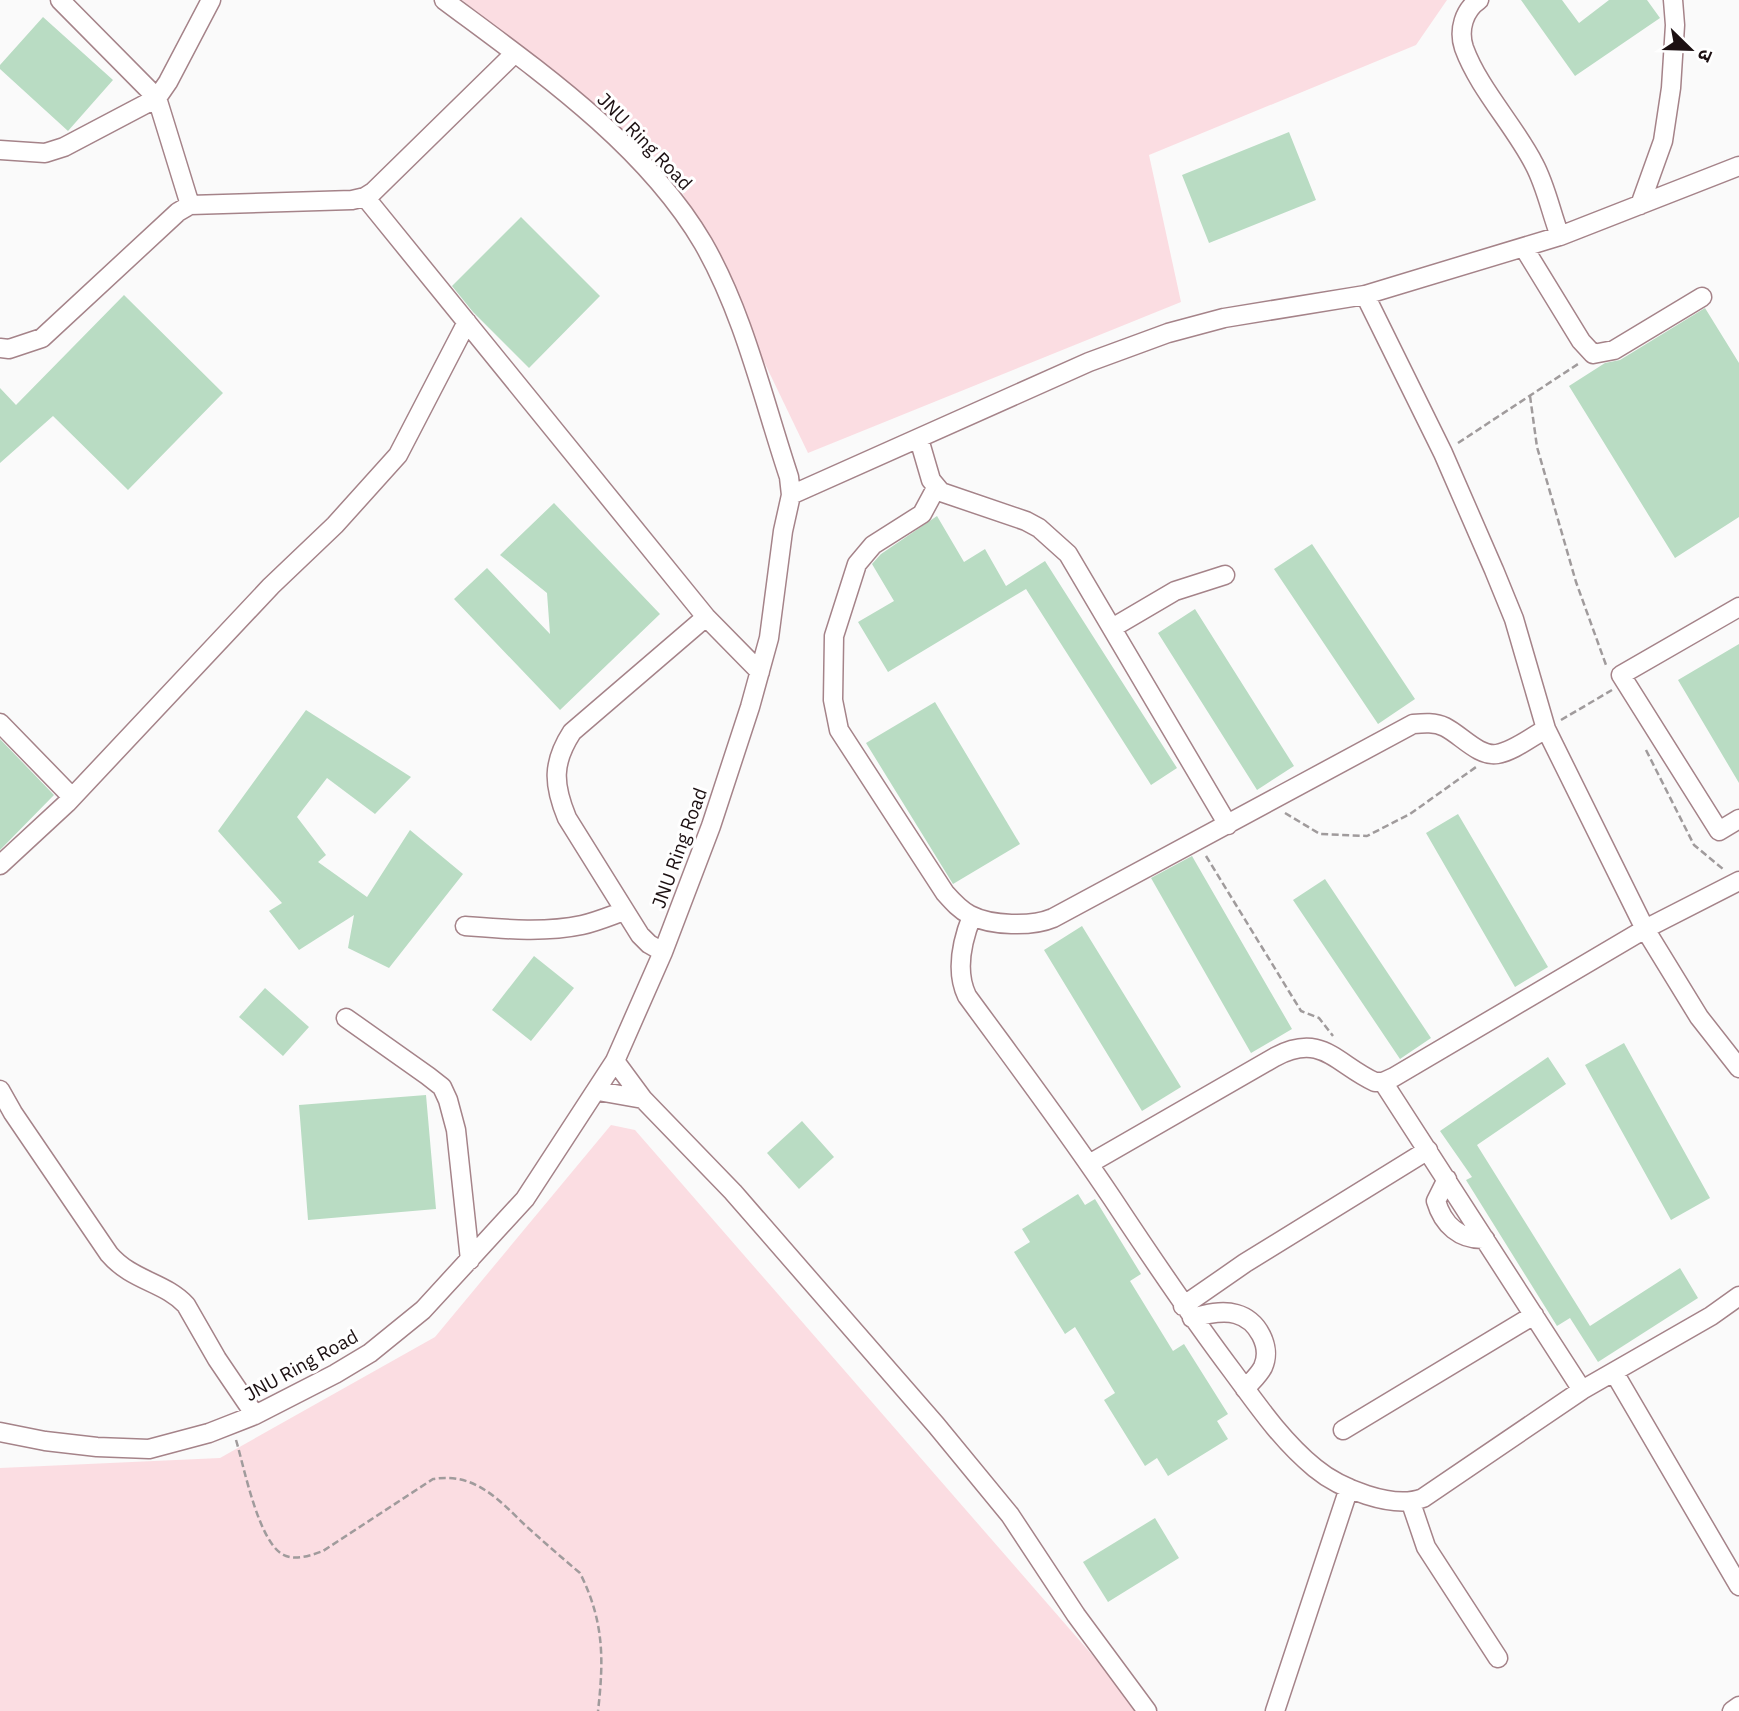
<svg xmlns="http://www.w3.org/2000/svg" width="1739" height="1711" font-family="'IBM Plex Sans','Noto Sans Devanagari',sans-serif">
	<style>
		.green { fill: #fbdde2 }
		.building { fill: #b9dcc3 }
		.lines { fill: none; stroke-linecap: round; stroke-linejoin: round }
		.minor-casing { stroke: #a58389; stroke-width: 21 }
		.path { stroke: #a09b9c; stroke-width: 2.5; stroke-dasharray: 7 3.5; stroke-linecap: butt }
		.minor { stroke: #fff; stroke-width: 18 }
		.labels { text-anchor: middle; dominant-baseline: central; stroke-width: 6; stroke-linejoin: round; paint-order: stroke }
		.street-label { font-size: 19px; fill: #1c1012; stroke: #fff }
	</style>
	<rect width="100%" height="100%" fill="#fafafa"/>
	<path class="green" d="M462 0H1447L1416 45 1149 155 1181 302 808 453 672 171Z
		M611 1125 635 1130 1141 1711H0V1468L220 1458 435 1337Z"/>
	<path class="building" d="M1521 0H1562L1579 23 1609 0H1647L1660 18 1575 76Z
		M43 17 113 80 68 131 0 69V65Z
		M1289 132 1316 200 1209 243 1182 175Z
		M521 217 600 296 529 368 473 312 452 286Z
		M124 295 223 393 128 490 53 416 0 463V388L16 405Z
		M1705 308 1739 363V517L1675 558 1569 386 1605 363 1620 360Z
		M554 503 660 614 560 710 454 599 487 568 550 634 547 593 500 555Z
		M937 516 964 562 985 549 1006 586 1045 561 1177 768 1151 785 1026 589 888 672 858 622 894 601 872 564 881 554Z
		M1312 544 1415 699 1378 724 1274 569Z
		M1195 609 1294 766 1257 790 1158 633Z
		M1739 644V783L1678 680Z
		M935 702 1020 844 953 884 866 743Z
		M306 710 411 777 375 814 327 778 297 817 326 855 318 862 367 897 410 830 463 874 389 968 348 948 354 915 299 950 269 911 282 903 218 831Z
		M0 739 54 795 0 850Z
		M1458 814 1548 967 1515 987 1426 833Z
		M1192 856 1292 1029 1251 1053 1151 878Z
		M1325 879 1431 1038 1400 1059 1293 900Z
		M1082 926 1181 1087 1142 1111 1044 950Z
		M534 956 574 988 531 1041 492 1010Z
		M265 988 309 1027 283 1056 239 1017Z
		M1624 1043 1710 1198 1671 1220 1585 1065Z
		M1548 1057 1566 1084 1477 1145 1590 1326 1680 1268 1698 1298 1598 1362 1570 1318 1557 1326 1466 1180 1472 1177 1440 1131Z
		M426 1095 436 1209 308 1220 299 1105Z
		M802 1121 834 1157 799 1189 767 1153Z
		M1078 1194 1085 1205 1095 1199 1141 1274 1130 1281 1173 1351 1184 1344 1228 1414 1217 1421 1228 1439 1168 1476 1157 1458 1145 1466 1104 1400 1115 1393 1075 1327 1065 1334 1014 1252 1030 1242 1022 1229Z
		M1155 1518 1179 1558 1108 1602 1083 1562Z"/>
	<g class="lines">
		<g class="minor-casing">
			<path id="minor" d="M60 0 157 98 190 205
				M1479 0C1464 10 1458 30 1464 48 1479 89 1514 125 1534 164 1546 186 1551 213 1560 236
				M0 150 45 153 64 147 157 98 168 82 211 0
				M365 197 706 617 760 672
				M1640 205 1663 141 1671 88 1675 25 1673 0
				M1524 248 1581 341 1593 354 1614 350 1702 297
				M1365 295 1443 453 1494 570 1514 619 1546 729 1645 929 1699 1017 1739 1068
				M0 348 9 349 42 338 178 212 190 205 352 200 365 197 373 192 515 53
				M919 439 931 480 941 492 1026 521 1039 528 1068 554 1228 825
				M936 488 922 514 873 545 857 564 834 636 833 700 839 730 945 893C953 902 960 910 970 915 991 926 1032 927 1053 918L1413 724C1424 723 1435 722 1445 727 1461 735 1479 757 1497 754 1514 751 1531 737 1546 729
				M791 495 1089 362 1168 333 1224 318 1365 295 1560 236 1739 166
				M1739 607 1621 675 1719 831 1739 819
				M1112 628 1175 591 1225 575
				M0 723 72 797
				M0 865 67 803 271 586 335 525 398 455 467 322
				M972 916C962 941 955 971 967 996 1016 1063 1066 1129 1112 1198 1151 1257 1190 1315 1233 1372 1258 1406 1282 1441 1315 1468 1339 1488 1393 1510 1423 1498L1582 1390 1711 1316 1739 1296
				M465 926C503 929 544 933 582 925 596 922 610 916 624 911
				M663 952 649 944 640 935 567 818C553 784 552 763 572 732L706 617
				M346 1018 428 1076 442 1087 448 1100 456 1130 470 1260
				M615 1061 643 1099
				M1383 1082 1582 1390
				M0 1090 13 1113 109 1254C132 1281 165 1282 186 1305L217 1359 255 1415
				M598 1091 643 1099 733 1192 936 1425 1010 1515 1076 1615 1147 1711
				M1089 1164 1275 1057C1322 1032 1336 1064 1375 1082H1383L1394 1077 1645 929 1739 881
				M1447 1179 1436 1201C1443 1225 1460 1240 1485 1239
				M1183 1306 1245 1263 1428 1150
				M1192 1318C1206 1314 1222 1310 1236 1314 1258 1320 1272 1347 1263 1367 1259 1375 1251 1382 1245 1389
				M1615 1374 1739 1586
				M1343 1430 1534 1315
				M0 1432 45 1441 97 1447 149 1449 209 1433 255 1415 335 1374 370 1353 423 1310 525 1199 615 1061 663 952 711 826 750 707 769 638 783 531 791 495 789 477C763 399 744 314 703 243 644 143 535 68 444 0
				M1411 1503 1426 1547 1498 1658
				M1275 1711 1349 1488
				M1732 1711 1739 1706"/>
		</g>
		<path class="path" d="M1530 396 1537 447 1576 582 1606 665
			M1458 443 1578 364
			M1561 720 1612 690
			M1646 750 1694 845 1723 869
			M1285 813 1320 834 1367 836 1410 814 1476 767
			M1206 856 1301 1011 1319 1018 1333 1036
			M236 1440C244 1466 259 1547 286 1556 298 1560 312 1555 323 1551L433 1479C475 1472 499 1500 526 1526 544 1542 562 1558 580 1573 604 1621 604 1659 598 1711"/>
		<use href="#minor" class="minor"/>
	</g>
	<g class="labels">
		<g class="street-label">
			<text transform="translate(645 141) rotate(46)">JNU Ring Road</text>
			<text transform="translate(679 848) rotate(-70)">JNU Ring Road</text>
			<text transform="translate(301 1365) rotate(-29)">JNU Ring Road</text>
		</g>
	</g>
	<g transform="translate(1690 49) rotate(113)" stroke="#ffffff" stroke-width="5" paint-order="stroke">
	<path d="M0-5L12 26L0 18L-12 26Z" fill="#1c1012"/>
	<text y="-10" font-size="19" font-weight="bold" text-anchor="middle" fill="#1c1012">उ</text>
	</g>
</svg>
